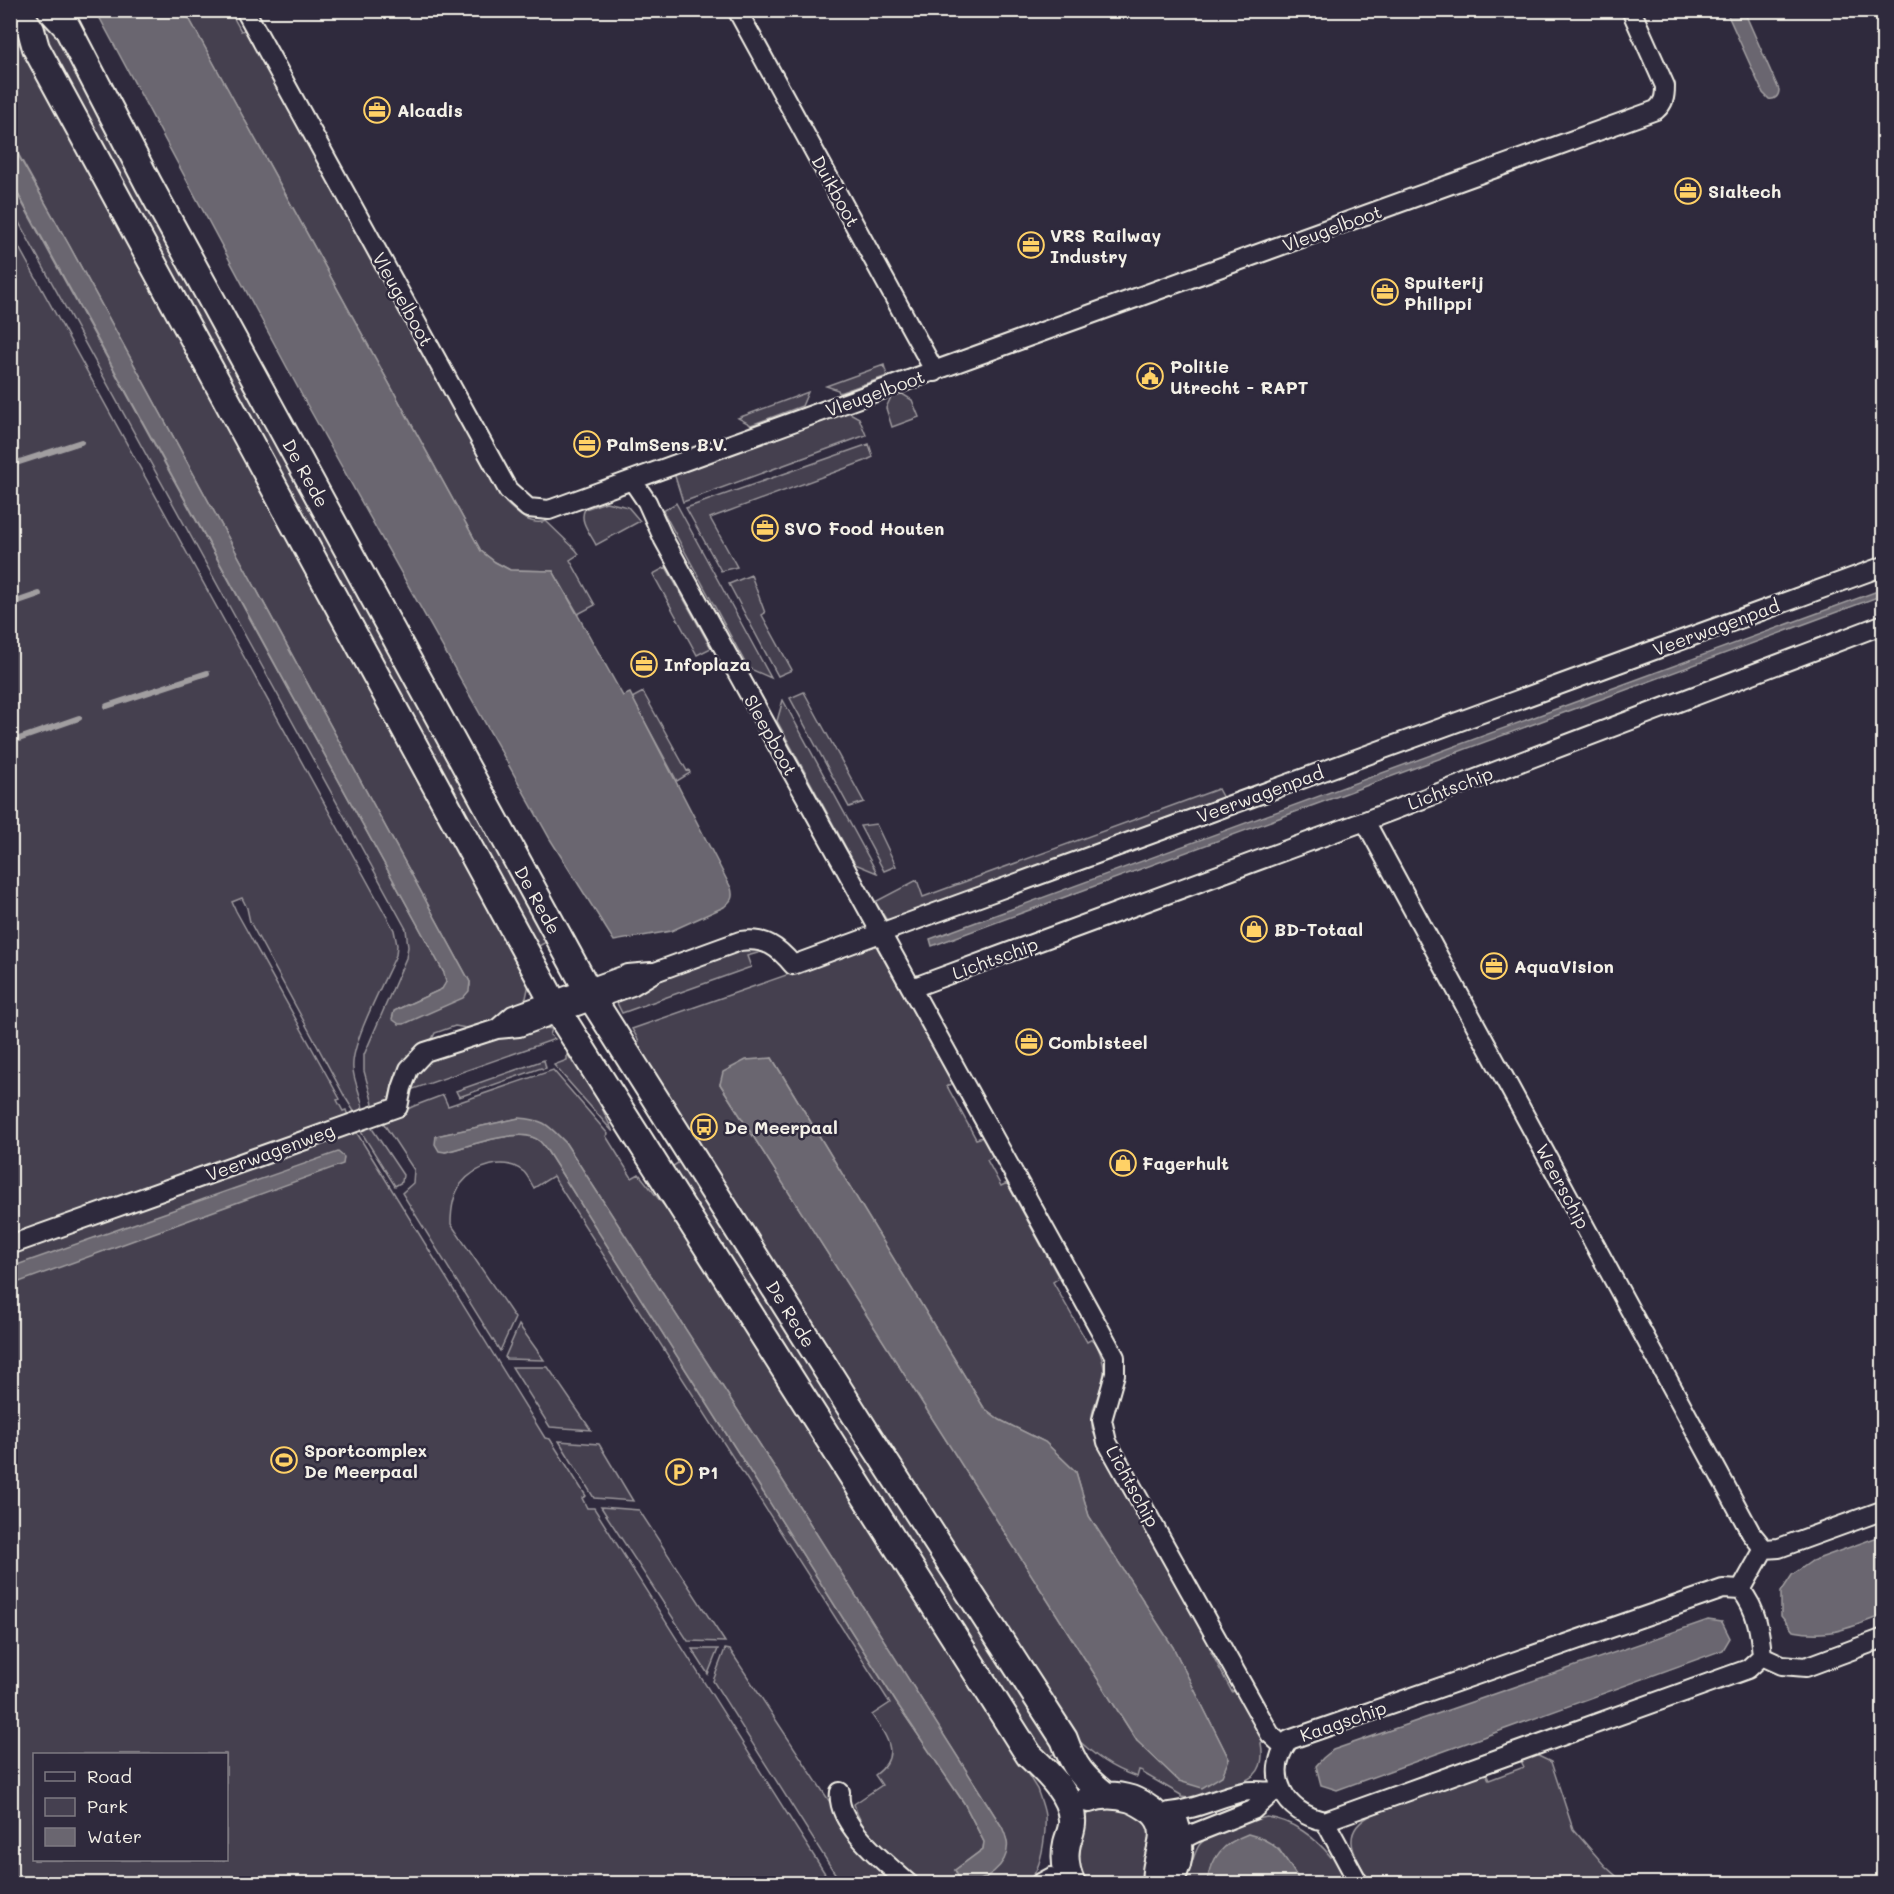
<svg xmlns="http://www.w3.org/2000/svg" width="1894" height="1894" font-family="Mali,sans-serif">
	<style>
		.green { fill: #454050; stroke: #9c989c; stroke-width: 1.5; fill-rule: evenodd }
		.water { fill: #6a6670; stroke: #a19ea0; stroke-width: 1.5 }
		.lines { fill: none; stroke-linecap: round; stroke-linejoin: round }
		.stream { stroke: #a19ea0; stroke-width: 6 }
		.minor-casing { stroke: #f4f1e8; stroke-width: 22 }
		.secondary-casing { stroke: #f4f1e8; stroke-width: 30 }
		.minor { stroke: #2f2a3d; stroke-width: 18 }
		.secondary { stroke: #2f2a3d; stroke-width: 26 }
		.labels { text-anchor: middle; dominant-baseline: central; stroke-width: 5; stroke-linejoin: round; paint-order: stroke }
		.poi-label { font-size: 18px; font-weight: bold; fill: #f4f1e8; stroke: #2f2a3d; text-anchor: start }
		.street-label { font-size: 18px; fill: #f4f1e8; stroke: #2f2a3d }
	</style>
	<rect width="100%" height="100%" fill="#2f2a3d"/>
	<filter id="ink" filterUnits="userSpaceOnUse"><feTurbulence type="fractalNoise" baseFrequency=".0167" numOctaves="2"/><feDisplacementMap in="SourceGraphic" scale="12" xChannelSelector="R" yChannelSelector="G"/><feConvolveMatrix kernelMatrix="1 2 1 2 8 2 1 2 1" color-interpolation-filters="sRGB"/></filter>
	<g filter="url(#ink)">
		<path class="green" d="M185 11H230L241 31 248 29 506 503C516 512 530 527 546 521L576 550 579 554 570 560 595 605 578 614 553 571 510 570 495 562 481 551Z
			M52 25 550 940 537 947 38 33Z
			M11 33 29 58 529 984 526 998 518 1008 472 1029 455 1026 435 1033C429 1050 415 1050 404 1062 394 1071 392 1089 388 1102L376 1106 373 1104 364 1071V1055L406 958 408 947 406 929 11 208 10 181 444 973 447 982 442 989 398 1009 408 1022 470 986V982L69 245 11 141Z
			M10 231 394 930 397 945 396 955C385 980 350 1044 353 1069 354 1083 362 1096 363 1110L355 1113 345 1097 250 922 247 908 242 898 232 902 236 911 340 1099 337 1100 343 1111 346 1110 348 1116 347 1117 545 1438 550 1439 586 1496 582 1498 587 1508H594L831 1883H11L10 247 12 246ZM34 1754H226V1860H34Z
			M884 365 887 376 839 393 838 390 826 386Z
			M808 392 802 406 751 425 738 418Z
			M899 392 912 400 919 417 892 427 886 408 891 397 890 394Z
			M847 410 848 412 859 418 866 435 683 502 674 473Z
			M869 444 873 457 865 461 710 518 737 567 721 571 686 508Z
			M606 502 628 507 640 521 596 545C591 534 578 521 585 509Z
			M676 503 771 678 748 668 663 511Z
			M666 567 711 648 697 655 653 574Z
			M751 575 765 613 762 615 792 670 778 676 729 584Z
			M643 692 687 771 689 770 690 773 677 781 632 698Z
			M804 692 864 802 849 807 790 698Z
			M783 700 877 873 855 864 777 721Z
			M1218 789 1224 800 893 921 886 919 875 902 917 880 923 897Z
			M876 824 896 866 884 871 860 826Z
			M875 944 953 1083 947 1086 976 1139 983 1137 994 1156 987 1160 1001 1186 1007 1183 1059 1278 1053 1282 1087 1342 1094 1338C1098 1348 1104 1359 1104 1370 1104 1393 1085 1411 1094 1434L1215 1650 1211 1652 1232 1692 1236 1690 1264 1740 1261 1743C1263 1754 1263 1766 1255 1774 1248 1782 1211 1795 1199 1798 1194 1799 1187 1798 1181 1797V1795L1143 1773V1771L1139 1770 1137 1777C1110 1768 1095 1756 1074 1736L635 1046 639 1041 632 1029ZM772 1058 984 1408 1000 1420 1045 1442 1076 1472 1089 1516 1173 1647 1229 1759 1137 1741 720 1084Z
			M749 946 765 951 747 956 751 967 622 1013 615 999 684 968Z
			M540 1027 552 1029 550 1035 555 1039 408 1091 409 1083 428 1060 488 1040Z
			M567 1053 573 1063 579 1061 582 1065 613 1132 554 1065 567 1060Z
			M544 1060 546 1068 543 1069 541 1068 459 1097 456 1091Z
			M553 1070 608 1134 606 1136 632 1178 639 1174 696 1246 1037 1789C1040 1798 1044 1807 1045 1816 1046 1833 1042 1874 1026 1882 1017 1887 986 1883 974 1883L986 1878 1007 1842 1002 1827 773 1465 565 1142 519 1118 436 1136 445 1152C465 1147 514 1130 532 1137 539 1139 542 1143 546 1149L896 1702 964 1803 984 1842 983 1849 955 1870 962 1883H923C897 1863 862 1838 854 1804L882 1785 875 1775C902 1756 887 1737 872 1715L890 1703 553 1176 534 1188C531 1183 528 1176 524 1172 505 1156 475 1166 461 1184 453 1195 451 1211 451 1224L515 1318 500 1351 402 1193 413 1183 414 1170 382 1121 414 1106 443 1095 448 1106Z
			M369 1124 403 1175 402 1182 395 1186 358 1127Z
			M684 1159 1060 1750 1047 1758 670 1168Z
			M519 1325 544 1360 506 1359 505 1357Z
			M512 1367H548L591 1430 550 1427Z
			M559 1441 599 1444 633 1501 594 1498Z
			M601 1507 639 1510 725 1642 688 1641Z
			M692 1649H718L708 1674Z
			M725 1649 730 1650 866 1857 897 1883H841L713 1681Z
			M1536 1755 1551 1762 1573 1829 1605 1866 1624 1883H1371C1356 1857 1336 1833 1373 1814L1486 1773 1489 1780 1524 1767 1521 1761Z
			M1108 1808C1126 1810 1153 1818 1151 1842 1149 1856 1143 1869 1143 1883H1092C1066 1865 1087 1840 1086 1815L1096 1810Z
			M1267 1817C1292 1820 1316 1838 1331 1857L1333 1856 1348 1883H1301L1278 1848 1210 1868 1207 1883H1185L1184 1869H1190C1192 1862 1195 1853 1198 1847 1206 1832 1251 1820 1267 1817Z"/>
		<path class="water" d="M96 11H185L481 551 495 562 510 570 553 571 623 696 630 693 731 888C734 898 731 901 724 907L671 931 614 941 550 839 305 401Z
			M1726 11H1744L1779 90C1779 96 1775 100 1769 99L1763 93Z
			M10 141 69 245 470 982 469 991 463 998 404 1024H399L392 1019 394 1011 398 1009 442 989 446 982 444 973 11 181Z
			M1883 589V595L932 946 930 939Z
			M772 1058 984 1408 1000 1420 1045 1442 1076 1472 1089 1516 1173 1647 1229 1759 1222 1776 1202 1788 1179 1781 1137 1741 720 1084 723 1072 746 1060Z
			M519 1118C545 1120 547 1124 565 1142L773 1465 1002 1827C1004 1831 1006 1837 1007 1841 1011 1865 983 1884 962 1884L955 1870 983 1849 984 1842 964 1803 896 1702 546 1149C542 1143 539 1139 532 1137 514 1130 465 1147 445 1152L439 1151 435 1144 436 1136Z
			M338 1152 344 1157 343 1164 11 1285V1267Z
			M1883 1535V1615C1849 1628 1830 1638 1793 1631L1781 1616V1592L1792 1575 1812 1561Z
			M1708 1620 1722 1622 1730 1638 1723 1650 1337 1790 1321 1785 1316 1766 1323 1758 1333 1750Z
			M1248 1834C1281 1842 1284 1858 1301 1883H1207C1212 1856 1222 1844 1248 1834Z"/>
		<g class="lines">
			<path class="stream" d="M10 465 81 442
				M10 604 39 594
				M107 706 207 673
				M10 742 79 718"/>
			<g class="minor-casing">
				<path id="minor" d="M245 10 508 490 528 508 549 510 1656 110C1664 103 1665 97 1665 86L1631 10
					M737 10 935 372
					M632 480 647 502 664 540 1115 1357V1374L1102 1420 1107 1442 1270 1734 1284 1747
					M1365 821 1751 1533 1764 1549
					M912 988 1365 821 1884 624
					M497 1029 513 1015 628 974 651 972
					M10 1245 398 1107 402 1088 409 1069 425 1052 497 1029 519 1027 632 986 655 972 740 941C765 937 778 947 793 965L1884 566
					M1884 1510 1779 1548 1764 1549 1741 1590 1723 1589 1289 1740C1263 1775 1285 1814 1325 1821L1748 1669 1762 1656 1782 1665 1806 1667 1884 1638
					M1741 1590C1757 1610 1760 1631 1762 1656
					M840 1792C835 1824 887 1864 909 1884
					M1169 1812C1196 1810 1218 1797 1243 1792 1256 1789 1268 1794 1281 1790
					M1325 1821 1359 1884
					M1179 1841 1195 1833 1253 1810 1272 1793
					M1039 1884 1052 1877"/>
			</g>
			<g class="secondary-casing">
				<path id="secondary" d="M18 10 31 30 36 48 559 1013 1029 1755C1047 1772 1071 1794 1072 1820 1073 1828 1069 1835 1067 1843 1064 1856 1066 1871 1072 1884
					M51 10 67 27 148 183 593 1000 869 1437 1064 1739C1074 1767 1082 1777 1105 1795
					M1089 1799C1102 1794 1118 1795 1131 1799 1139 1802 1145 1806 1152 1811 1176 1832 1152 1859 1156 1884
					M1166 1884C1181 1868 1182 1843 1175 1823"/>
			</g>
			<use href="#minor" class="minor"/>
			<use href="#secondary" class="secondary"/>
		</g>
	</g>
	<defs>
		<g id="office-ring" transform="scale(1.35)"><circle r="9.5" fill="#2f2a3d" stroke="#ffd166" stroke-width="1.5"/><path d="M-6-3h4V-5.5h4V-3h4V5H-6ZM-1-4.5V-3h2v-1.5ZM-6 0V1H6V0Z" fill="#ffd166"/></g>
		<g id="civic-ring" transform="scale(1.35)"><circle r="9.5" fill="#2f2a3d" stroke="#ffd166" stroke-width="1.5"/><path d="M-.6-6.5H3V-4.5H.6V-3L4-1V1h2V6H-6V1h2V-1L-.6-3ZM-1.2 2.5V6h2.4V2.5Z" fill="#ffd166"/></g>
		<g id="shop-ring" transform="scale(1.35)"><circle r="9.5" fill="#2f2a3d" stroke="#ffd166" stroke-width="1.5"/><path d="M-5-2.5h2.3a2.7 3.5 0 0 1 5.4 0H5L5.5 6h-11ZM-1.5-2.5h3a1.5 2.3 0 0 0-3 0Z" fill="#ffd166"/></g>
		<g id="bus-ring" transform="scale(1.35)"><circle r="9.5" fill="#2f2a3d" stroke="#ffd166" stroke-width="1.5"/><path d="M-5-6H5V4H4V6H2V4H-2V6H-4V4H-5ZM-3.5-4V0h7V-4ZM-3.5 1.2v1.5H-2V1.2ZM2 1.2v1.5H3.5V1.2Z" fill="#ffd166"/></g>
		<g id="stadium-ring" transform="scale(1.35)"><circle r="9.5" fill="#2f2a3d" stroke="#ffd166" stroke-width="1.5"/><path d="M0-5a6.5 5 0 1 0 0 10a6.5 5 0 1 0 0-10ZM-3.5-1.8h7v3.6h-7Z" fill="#ffd166"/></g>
		<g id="parking-ring" transform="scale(1.35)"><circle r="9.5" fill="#2f2a3d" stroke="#ffd166" stroke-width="1.5"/><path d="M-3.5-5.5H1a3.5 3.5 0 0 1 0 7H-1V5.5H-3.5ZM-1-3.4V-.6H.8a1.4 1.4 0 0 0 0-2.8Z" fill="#ffd166"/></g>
	</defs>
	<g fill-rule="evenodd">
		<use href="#office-ring" x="377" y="110"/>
		<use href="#office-ring" x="1688" y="191"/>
		<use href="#office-ring" x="1031" y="245"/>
		<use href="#office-ring" x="1385" y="292"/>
		<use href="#civic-ring" x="1150" y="376"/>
		<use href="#office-ring" x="587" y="444"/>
		<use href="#office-ring" x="765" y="528"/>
		<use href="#office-ring" x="644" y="664"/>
		<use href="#shop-ring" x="1254" y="929"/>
		<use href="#office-ring" x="1494" y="966"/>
		<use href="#office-ring" x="1029" y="1042"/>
		<use href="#bus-ring" x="704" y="1127"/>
		<use href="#shop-ring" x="1123" y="1163"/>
		<use href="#stadium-ring" x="284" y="1460"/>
		<use href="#parking-ring" x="679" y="1472"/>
	</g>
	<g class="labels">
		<g class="poi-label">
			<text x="397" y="110">Alcadis</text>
			<text x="1708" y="191">Sialtech</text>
			<text x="1050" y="235">VRS Railway<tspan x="1050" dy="21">Industry</tspan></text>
			<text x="1404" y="282">Spuiterij<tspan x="1404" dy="21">Philippi</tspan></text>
			<text x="1170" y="366">Politie<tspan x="1170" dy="21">Utrecht - RAPT</tspan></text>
			<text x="606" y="444">PalmSens B.V.</text>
			<text x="784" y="528">SVO Food Houten</text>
			<text x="664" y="664">Infoplaza</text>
			<text x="1274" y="929">BD-Totaal</text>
			<text x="1514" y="966">AquaVision</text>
			<text x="1048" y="1042">Combisteel</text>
			<text x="724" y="1127">De Meerpaal</text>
			<text x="1142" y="1163">Fagerhult</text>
			<text x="304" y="1450">Sportcomplex<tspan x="304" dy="21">De Meerpaal</tspan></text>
			<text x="698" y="1472">P1</text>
		</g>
		<g class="street-label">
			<text transform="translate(836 191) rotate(61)">Duikboot</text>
			<text transform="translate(1332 228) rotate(-20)">Vleugelboot</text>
			<text transform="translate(403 299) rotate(61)">Vleugelboot</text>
			<text transform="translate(875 393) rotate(-20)">Vleugelboot</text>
			<text transform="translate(306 473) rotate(61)">De Rede</text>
			<text transform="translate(1716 627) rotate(-20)">Veerwagenpad</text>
			<text transform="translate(771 735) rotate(61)">Sleepboot</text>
			<text transform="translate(1450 788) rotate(-21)">Lichtschip</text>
			<text transform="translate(1260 794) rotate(-20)">Veerwagenpad</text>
			<text transform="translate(538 900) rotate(61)">De Rede</text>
			<text transform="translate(995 958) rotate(-20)">Lichtschip</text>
			<text transform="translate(270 1152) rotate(-20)">Veerwagenweg</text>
			<text transform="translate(1563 1186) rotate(62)">Weerschip</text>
			<text transform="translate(791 1314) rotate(58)">De Rede</text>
			<text transform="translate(1133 1486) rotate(61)">Lichtschip</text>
			<text transform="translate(1343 1721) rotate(-19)">Kaagschip</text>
		</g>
	</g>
	<rect width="1894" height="1894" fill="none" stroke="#2f2a3d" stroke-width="36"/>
	<rect x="18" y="18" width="1858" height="1858" fill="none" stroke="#f4f1e8" stroke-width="2" filter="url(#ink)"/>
	<rect x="33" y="1753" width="195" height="108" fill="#2f2a3d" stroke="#7e7a81" stroke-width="1.5"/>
	<rect x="45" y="1772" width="30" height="9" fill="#2f2a3d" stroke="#7e7a81" stroke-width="1.5"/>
	<text x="87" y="1783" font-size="18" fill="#f4f1e8">Road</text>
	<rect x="45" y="1798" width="30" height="18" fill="#454050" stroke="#7e7a81" stroke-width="1.5"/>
	<text x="87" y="1813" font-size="18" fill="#f4f1e8">Park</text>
	<rect x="45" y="1828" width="30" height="18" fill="#6a6670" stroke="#7e7a81" stroke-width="1.5"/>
	<text x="87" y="1843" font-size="18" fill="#f4f1e8">Water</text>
</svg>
